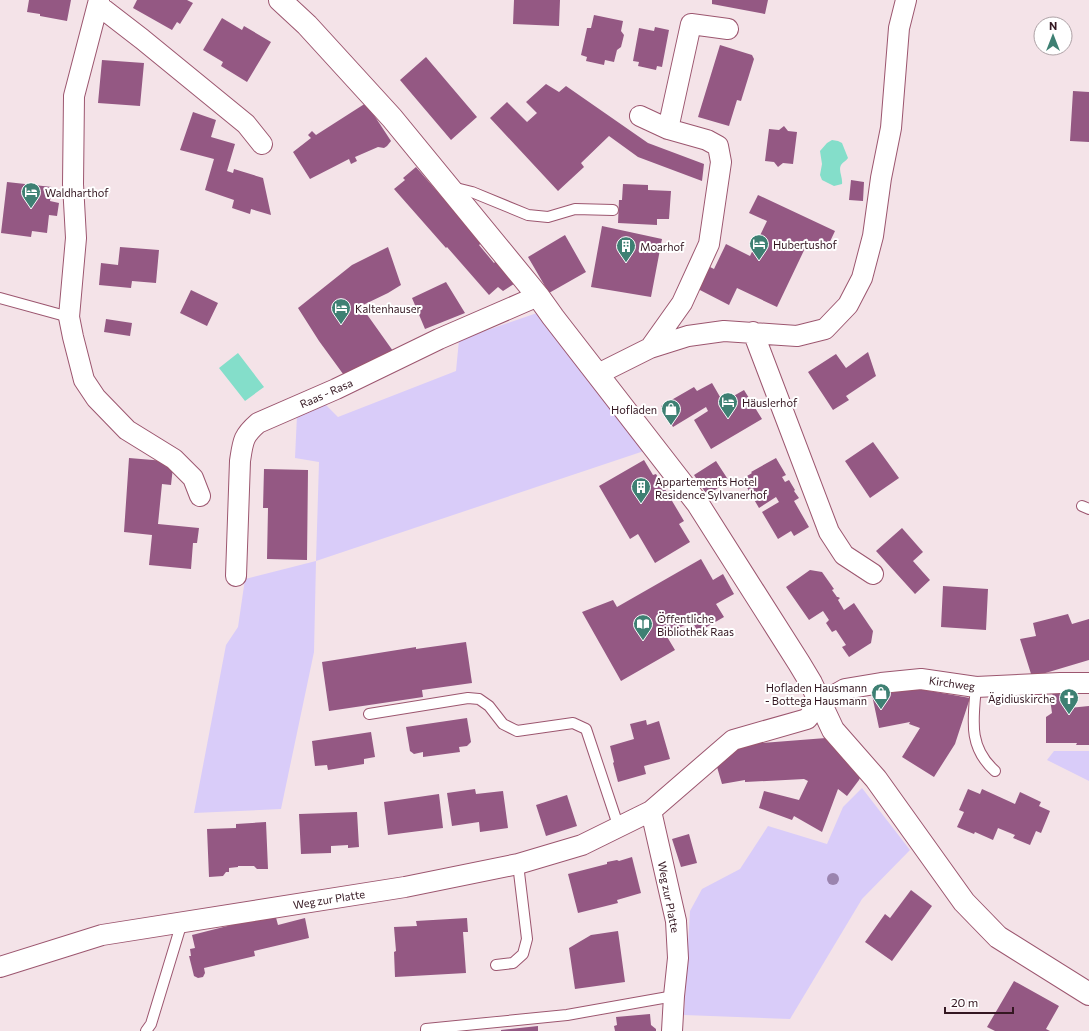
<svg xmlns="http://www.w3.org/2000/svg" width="1089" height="1031" font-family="Commissioner,sans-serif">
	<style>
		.green { fill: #d9ccf9 }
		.water { fill: #84deca }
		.building { fill: #945883 }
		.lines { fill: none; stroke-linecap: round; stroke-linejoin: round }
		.service-casing { stroke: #9c566f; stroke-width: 12 }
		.minor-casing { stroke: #9c566f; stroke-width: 22 }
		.tertiary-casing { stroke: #9c566f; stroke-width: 24 }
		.service { stroke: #fff; stroke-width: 10 }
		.minor { stroke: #fff; stroke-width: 20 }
		.tertiary { stroke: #fff; stroke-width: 22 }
		.tree { fill: #9b84af }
		.labels { text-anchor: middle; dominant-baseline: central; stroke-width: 4; stroke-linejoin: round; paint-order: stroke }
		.poi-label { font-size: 11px; fill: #341721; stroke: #fff; text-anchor: start }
		.street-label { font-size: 11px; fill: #341721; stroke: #fff }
	</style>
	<rect width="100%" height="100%" fill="#f4e3e8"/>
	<path class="green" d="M537 313 644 451 316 561 314 652 281 809 194 813 226 645 238 627 245 579 316 561 319 462 295 458 297 415 324 403 338 417 456 371 459 340Z
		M1054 751H1089V781L1047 760Z
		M862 788 910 850 862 899 790 1019 684 1015 690 911 702 889 740 869 768 826 827 844 843 807Z"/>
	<path class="water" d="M832 140 838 141 842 143 848 158C846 161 843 162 841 165 838 170 843 178 842 184L834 186 822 180 820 175 822 164 820 151 827 143Z
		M238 353 264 387 245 401 219 368Z"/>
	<path class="building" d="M29 0H71L67 21 40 16V14L27 12Z
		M137 0H187L193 3 180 24 177 22 172 30 133 8Z
		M514 0H560L559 26 513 24Z
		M712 0H768L765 14 712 4Z
		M594 15 623 21 621 31 624 35 621 47 617 50 614 62 605 60 604 65 586 61 587 57 581 55 587 28H591Z
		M222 18 242 30 244 26 271 42 247 82 221 66 223 62 203 50Z
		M655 27 669 30 662 67 657 66 656 70 638 66 639 62 633 61 639 28 654 31Z
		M720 45 752 55 754 59 741 101 737 100 729 126 698 117Z
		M426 57 477 117 451 140 400 80Z
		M102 60 144 63 140 106 98 103Z
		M546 84 559 92 566 86 648 143 704 164 702 181 638 157 609 136 581 163 584 167 558 191 490 118 507 102 527 122 537 113 526 102Z
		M1073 91 1089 92V142L1070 141Z
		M366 103 391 141 387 146 384 148 378 147 355 157 357 161 351 164 349 159 310 179 293 152 311 138 308 135 312 131 316 135Z
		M193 112 216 120 211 137 235 144 227 171 233 173 234 169 263 178 271 215 251 209 250 214 232 208 234 200 205 190 214 159 180 150Z
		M784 126 788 131 797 132 793 164 783 163 778 167 774 162 765 161 769 129 779 130Z
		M416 167 482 243 479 245 494 263 497 260 517 282 503 291 498 287 489 295 447 247 446 248 394 189 405 180 403 178Z
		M851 180 864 182 863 201 849 200Z
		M7 182 52 187 50 201 59 203 57 216 49 215 47 233 32 231 31 237 1 233Z
		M623 184 648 185V190L671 191 669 219H657V225L618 223 619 200H622Z
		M758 195 835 231 826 250 808 242 777 307 737 288 729 305 696 288 706 265 714 269 726 244 750 256 767 221 749 213Z
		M602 226 662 239 651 297 591 287Z
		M565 235 586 272 549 293 528 257Z
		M120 247 159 250 156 283 132 281 131 288 99 285 101 263 118 265Z
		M388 247 401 285 388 293 361 306 393 351 346 378 319 341 298 308 352 265Z
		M446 282 465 313 425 329 412 298Z
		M191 290 218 303 207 326 180 313Z
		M106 319 132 323 130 336 104 332Z
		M868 352 876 376 846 396 849 400 833 410 808 372 836 354 846 368Z
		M712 383 723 402 744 390 762 419 711 449 694 420 708 411 706 407 673 427 661 406 694 387 697 391Z
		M873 442 899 478 870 498 845 461Z
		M129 458 165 461V466L173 467 171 485 162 484 158 524 199 528 197 543H193L191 569 149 565 152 535 124 532Z
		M776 458 786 475 782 477 785 482 789 480 795 490 794 491 799 498 794 501 809 527 794 536 791 531 778 539 762 512 779 502 776 497 759 508 742 479 752 473 751 472Z
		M644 460 653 475 656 474 684 521 679 524 690 542 655 563 638 534 630 539 599 486Z
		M716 461 729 481 707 495 694 475Z
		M264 469 308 470 307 560 267 559 268 508H263Z
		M902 528 923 552 913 561 930 580 915 594 876 551Z
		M701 559 713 580 723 574 734 594 716 604 724 617 698 632 692 621 666 635 675 650 621 681 582 612 613 600 617 607Z
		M810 570 822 572 834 589 832 590 837 597H838L840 598 838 600 844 610 854 603 873 631 871 643 849 657 842 647 846 645 836 630 832 632 826 623 829 620 823 611 809 620 786 587Z
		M943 586 988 589 986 630 941 627Z
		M1068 614 1072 624 1089 619V660L1032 677 1020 639 1036 636 1033 623Z
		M466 642 472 683 422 690 423 697 329 711 322 662 416 647V649Z
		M919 689 970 698 955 744 934 777 902 757 920 728 909 724 910 722 879 728 872 695Z
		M1052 692H1064V698L1068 697 1069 708 1089 706V745H1076L1077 743H1046V717L1052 713 1050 699H1053Z
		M467 718 471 742 467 746 459 747 460 752 423 757V752L414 754 410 751 406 727Z
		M646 720 647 725 659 721 670 759 644 766 646 774 618 782 613 763 614 762 610 746 634 739 630 724Z
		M371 732 375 757 364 759V764L328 770 327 765 315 766 312 741Z
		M826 738 861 776 859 780 847 796 838 789 822 832 794 816 792 820 759 808 764 791 799 800 808 781 804 779 745 782V780L722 784 717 767 736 745Z
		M475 789 476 794 503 791 508 828 480 832 479 822 452 826 447 793Z
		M968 789 980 794 982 789 1015 804 1020 792 1041 802 1039 806 1050 811 1041 833 1036 831 1030 845 1013 838 1015 835 998 828 993 840 975 832 974 834 957 827 964 812 959 810Z
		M439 794 443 828 388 835 384 802Z
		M567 795 577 826 546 836 536 805Z
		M357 812 359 847 348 848V845L331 846V853L301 854 299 814Z
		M266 822 268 869H257L254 866H238V867L229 868V872H226L223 876 209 877 207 829 236 828V824Z
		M689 834 697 863 681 867 672 839Z
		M632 857 641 893 617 900 618 903 578 913 568 874 607 864V862L617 860 619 861Z
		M911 890 932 906 892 961 865 942 885 914 890 918Z
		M275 914 278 925 305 918 309 938 254 951 255 956 204 968 205 973 203 977 198 978 194 976 189 956H191L190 949 195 948 192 935Z
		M467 918 468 932H463L466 973 395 977 394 952 396 951 394 927 417 926 416 921Z
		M618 931 625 982 575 989 569 948 591 935Z
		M1014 981 1059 1006 1046 1029 1050 1031H995L987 1027Z
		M650 1014 651 1025 656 1029V1031H615L614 1026 617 1025 616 1017Z
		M538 1026V1031H501V1030Z"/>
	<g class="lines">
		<g class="service-casing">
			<path id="service" d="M452 187 472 192 528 215 548 217 575 209 613 210
				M0 298 69 317
				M1082 506 1089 509
				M976 687C973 720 968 747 995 771
				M369 714 468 698 479 699 489 706 503 724 517 731 573 723 586 729 619 828
				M496 965 513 963 523 954 527 939 518 864
				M146 1031 151 1024 182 922
				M426 1031V1029L567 1015 674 996"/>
		</g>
		<g class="minor-casing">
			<path id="minor" d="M99 0 74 96 73 184 76 238 69 317 73 337 84 380 96 398 127 430 174 459 193 478 200 496
				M98 5 142 39 246 124 262 144
				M640 116 668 129 707 140 718 146 721 162 709 244 682 303 650 348
				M668 129 691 24 728 29
				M753 332 829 532 844 555 873 574
				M598 374 650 348 688 336 724 331 797 336 825 329 848 305 862 278 873 236 881 178 891 128 899 28 906 0
				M236 576 240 461C243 441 243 436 258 423L336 389 439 339 538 296
				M651 811 676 921 678 958 674 996 672 1031
				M0 967 102 935 405 887 518 864 582 845 651 811 733 740 807 719 820 703 845 689 881 683 921 679 976 687 1060 683H1089"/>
		</g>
		<g class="tertiary-casing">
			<path id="tertiary" d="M280 0 307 25 392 118 538 296 553 317 698 504 799 663 811 683 833 730 876 779 964 902 998 937 1089 994"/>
		</g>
		<use href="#service" class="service"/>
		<use href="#minor" class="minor"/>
		<use href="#tertiary" class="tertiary"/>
	</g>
	<circle class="tree" cx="833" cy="879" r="6"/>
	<defs>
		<g id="hotel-pin" transform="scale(1)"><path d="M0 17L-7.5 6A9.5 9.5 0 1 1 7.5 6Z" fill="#3e8073" stroke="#fff"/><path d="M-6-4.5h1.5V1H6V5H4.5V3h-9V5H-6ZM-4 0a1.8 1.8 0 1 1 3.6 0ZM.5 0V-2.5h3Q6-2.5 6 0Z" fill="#fff"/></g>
		<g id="building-pin" transform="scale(1)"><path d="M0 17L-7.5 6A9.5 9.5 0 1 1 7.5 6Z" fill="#3e8073" stroke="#fff"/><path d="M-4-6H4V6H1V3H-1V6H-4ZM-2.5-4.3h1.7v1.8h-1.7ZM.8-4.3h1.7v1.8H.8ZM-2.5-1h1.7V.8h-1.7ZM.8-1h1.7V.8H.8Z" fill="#fff"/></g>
		<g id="shop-pin" transform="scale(1)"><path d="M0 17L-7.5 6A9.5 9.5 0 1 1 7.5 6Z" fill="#3e8073" stroke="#fff"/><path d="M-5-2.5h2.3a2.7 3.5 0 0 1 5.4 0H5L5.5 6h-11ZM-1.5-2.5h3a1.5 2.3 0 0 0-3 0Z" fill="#fff"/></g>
		<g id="library-pin" transform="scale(1)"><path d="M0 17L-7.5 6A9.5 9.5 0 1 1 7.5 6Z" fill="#3e8073" stroke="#fff"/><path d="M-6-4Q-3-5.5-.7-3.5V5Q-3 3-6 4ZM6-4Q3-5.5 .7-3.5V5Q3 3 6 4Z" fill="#fff"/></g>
		<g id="church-pin" transform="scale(1)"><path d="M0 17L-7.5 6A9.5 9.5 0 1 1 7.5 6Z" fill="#3e8073" stroke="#fff"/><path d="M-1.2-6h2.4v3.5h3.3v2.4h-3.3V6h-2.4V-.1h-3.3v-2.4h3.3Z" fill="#fff"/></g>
	</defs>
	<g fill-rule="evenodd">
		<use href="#hotel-pin" x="31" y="192"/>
		<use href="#hotel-pin" x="759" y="244"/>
		<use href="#building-pin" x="626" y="246"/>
		<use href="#hotel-pin" x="341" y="308"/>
		<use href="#hotel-pin" x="728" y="402"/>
		<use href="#shop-pin" x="671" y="409"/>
		<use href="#building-pin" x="641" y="487"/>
		<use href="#library-pin" x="643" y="624"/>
		<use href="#shop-pin" x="881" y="693"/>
		<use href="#church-pin" x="1069" y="698"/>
	</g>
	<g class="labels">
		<g class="poi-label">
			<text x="45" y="192">Waldharthof</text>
			<text x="773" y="244">Hubertushof</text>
			<text x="640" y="246">Moarhof</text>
			<text x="355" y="308">Kaltenhauser</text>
			<text x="742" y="402">Häuslerhof</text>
			<text x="657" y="409" text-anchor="end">Hofladen</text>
			<text x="655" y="481">Appartements Hotel<tspan x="655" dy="13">Residence Sylvanerhof</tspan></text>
			<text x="657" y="618">Öffentliche<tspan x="657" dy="13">Bibliothek Raas</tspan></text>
			<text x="867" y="687" text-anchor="end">Hofladen Hausmann<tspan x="867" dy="13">- Bottega Hausmann</tspan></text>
			<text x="1055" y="698" text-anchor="end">Ägidiuskirche</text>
		</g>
		<g class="street-label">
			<text transform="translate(326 393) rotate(-24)">Raas - Rasa</text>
			<text transform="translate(952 683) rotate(8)">Kirchweg</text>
			<text transform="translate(669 897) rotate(79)">Weg zur Platte</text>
			<text transform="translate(329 899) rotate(-9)">Weg zur Platte</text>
		</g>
	</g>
	<g transform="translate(1053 36)"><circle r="19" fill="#ffffff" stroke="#aea2a6"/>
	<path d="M0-3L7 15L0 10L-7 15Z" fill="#3e8073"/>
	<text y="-6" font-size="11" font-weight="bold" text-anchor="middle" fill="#341721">N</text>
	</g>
	<path d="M945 1007v6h68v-6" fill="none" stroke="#341721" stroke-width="2"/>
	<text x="951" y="1007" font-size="12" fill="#341721" stroke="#ffffff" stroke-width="3" paint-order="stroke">20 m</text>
</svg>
